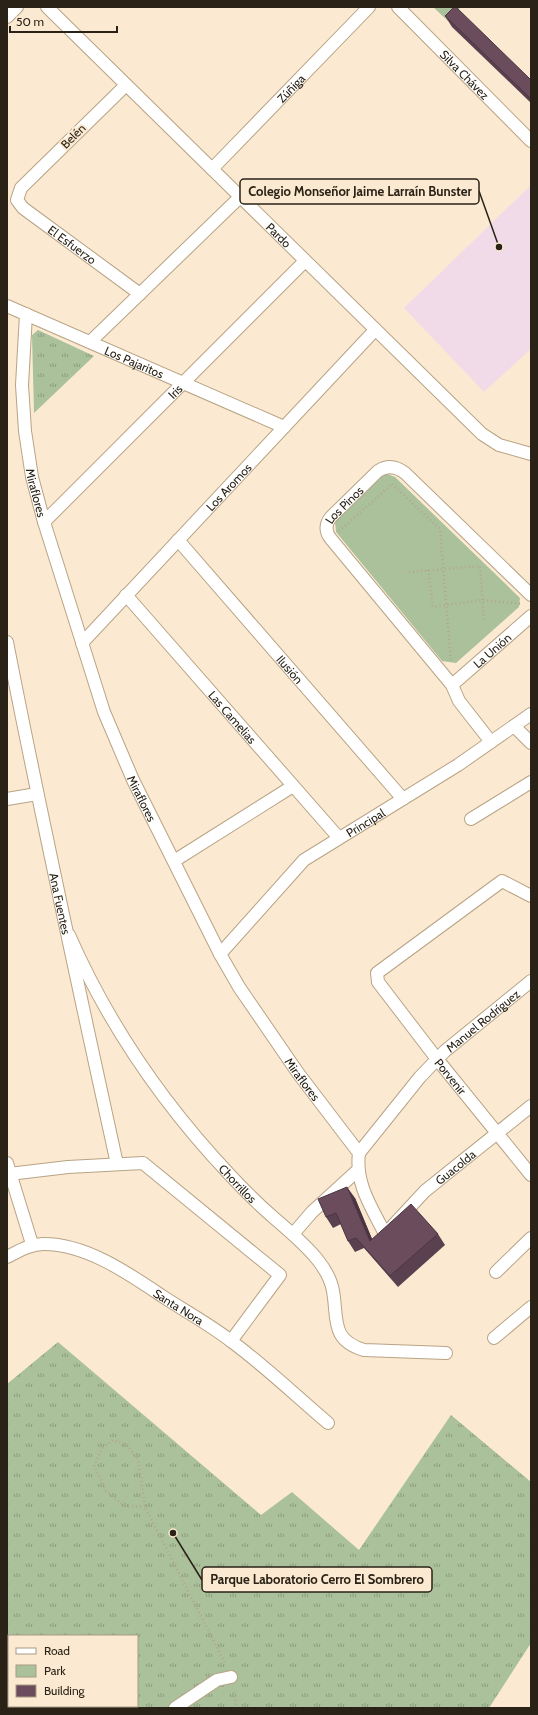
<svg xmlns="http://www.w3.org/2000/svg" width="538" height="1715" font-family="Cabin,sans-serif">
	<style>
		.education { fill: #f2dbe8 }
		.grass { fill: url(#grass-tufts) }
		.green { fill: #aac19c }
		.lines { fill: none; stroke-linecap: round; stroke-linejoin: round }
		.minor-casing { stroke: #b8a385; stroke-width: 14 }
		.path { stroke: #b3a591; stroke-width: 2.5; stroke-dasharray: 1 3; stroke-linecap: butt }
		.minor { stroke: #fff; stroke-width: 12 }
		.wall { fill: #5b4150 }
		.shaded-wall { fill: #4a3541 }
		.building { fill: #6a4c5d; stroke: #4a3541 }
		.labels { text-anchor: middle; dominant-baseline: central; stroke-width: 4; stroke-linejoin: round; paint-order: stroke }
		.street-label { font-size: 12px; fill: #2a2216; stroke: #fbead1 }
		.leader { fill: none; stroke: #2a2216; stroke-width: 1.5 }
		.callout-dot { fill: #2a2216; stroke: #fbead1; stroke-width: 1.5 }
		.callout { fill: #fbead1; stroke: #2a2216; stroke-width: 1.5 }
		.callout-label { font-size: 13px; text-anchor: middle; font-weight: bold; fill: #2a2216 }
	</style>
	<defs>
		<pattern id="grass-tufts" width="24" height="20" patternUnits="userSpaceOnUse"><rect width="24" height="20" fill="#aac19c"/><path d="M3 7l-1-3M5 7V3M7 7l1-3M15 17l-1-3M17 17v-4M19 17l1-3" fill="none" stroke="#8b9c7e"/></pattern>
	</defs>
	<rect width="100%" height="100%" fill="#fbead1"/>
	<path class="education" d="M531 185V349L484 392 404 308Z"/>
	<path class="grass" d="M38 330 94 356 34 413 32 335Z
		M58 1342 261 1515 292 1492 359 1550 451 1415 531 1482V1643L489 1708H18L20 1706H137V1636H9V1651L7 1650V1384Z"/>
	<path class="green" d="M433 7H461L448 21Z
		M385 473 395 477 520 598 519 607 456 663 442 661 336 532 335 521Z"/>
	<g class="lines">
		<g class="minor-casing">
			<g id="minor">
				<path id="s1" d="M47 7 482 434 499 445 531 454"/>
				<path id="s2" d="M398 7 531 141"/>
				<path d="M7 17 17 7"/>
				<path id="s3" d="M126 85 21 188 17 200 23 208 140 294"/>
				<path id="s4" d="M212 169 369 7"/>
				<path id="s5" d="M7 306 284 427"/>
				<path id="s6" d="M26 314 22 385 25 431 32 477 44 522 104 712 133 780 220 954 239 987 298 1073 359 1153C355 1184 372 1208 385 1234L425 1191 531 1106"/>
				<path d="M90 342 240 197"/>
				<path id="s7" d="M44 522 305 261"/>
				<path id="s8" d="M178 540 403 799"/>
				<path id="s9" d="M126 595 339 838"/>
				<path id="s10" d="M7 642C41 817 79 990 117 1164"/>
				<path id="s11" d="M82 643 375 330"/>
				<path id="s12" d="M452 685 531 616"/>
				<path d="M514 726 531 743"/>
				<path id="s13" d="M491 742 459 701 452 685 331 539C325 532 325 524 331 517L378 471C387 465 396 466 405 473L531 595"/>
				<path d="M7 799 37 794"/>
				<path d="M471 819 531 782"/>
				<path d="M174 861 293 786"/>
				<path id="s14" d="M531 896 502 881 377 973 378 982 437 1059 531 1175"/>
				<path id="s15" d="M69 935C109 1026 162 1103 230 1175 244 1190 258 1204 273 1217 288 1230 305 1244 317 1259 325 1269 331 1279 333 1291 338 1318 330 1340 364 1350L446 1353"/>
				<path id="s16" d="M220 954 304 860 458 765 531 714"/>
				<path id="s17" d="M359 1153 420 1077 445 1051 531 981"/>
				<path d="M7 1163 32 1244"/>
				<path d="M9 1174 68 1167 143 1163 280 1275 231 1341"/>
				<path d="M293 1234 312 1212 358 1170"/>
				<path id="s18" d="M7 1257C19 1251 30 1244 44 1244 86 1244 128 1273 162 1296 185 1311 209 1324 231 1341 265 1366 296 1396 328 1423"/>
				<path d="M496 1272 531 1238"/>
				<path d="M494 1338 531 1307"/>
				<path d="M175 1708 217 1680 231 1677"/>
			</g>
		</g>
		<path class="path" d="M392 484 440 529 451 662
			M339 531 392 484
			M428 570 433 607 482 600 523 604
			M409 572 480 566 484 621
			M145 1507 125 1506 106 1491 94 1466 102 1448 113 1440 127 1445 138 1460 145 1507 226 1665
			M233 1708 236 1703 234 1689"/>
		<use href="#minor" class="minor"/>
	</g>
	<path class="wall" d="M445 16 531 80V103L452 27Z
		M355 1198 372 1239 438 1234 445 1245 398 1287 364 1248 355 1252 348 1241 341 1224 333 1228 326 1217Z"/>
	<path class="shaded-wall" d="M347 1187 355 1198 377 1251 370 1241Z"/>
	<path class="building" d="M454 7H456L531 80V99L445 16Z
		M347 1187 370 1241 411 1204 438 1234 390 1276 356 1238 348 1241 336 1213 326 1217 318 1199Z"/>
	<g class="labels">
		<g class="street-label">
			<text stroke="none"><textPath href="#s2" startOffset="95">Silva Chávez</textPath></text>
			<text stroke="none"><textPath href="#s4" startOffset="113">Zúñiga</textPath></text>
			<text transform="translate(73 136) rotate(-45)">Belén</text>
			<text stroke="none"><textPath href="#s1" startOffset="325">Pardo</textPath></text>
			<text stroke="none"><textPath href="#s3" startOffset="231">El Esfuerzo</textPath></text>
			<text stroke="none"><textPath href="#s5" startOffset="139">Los Pajaritos</textPath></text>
			<text stroke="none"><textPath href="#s7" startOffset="185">Iris</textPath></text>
			<text stroke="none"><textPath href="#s11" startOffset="214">Los Aromos</textPath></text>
			<text stroke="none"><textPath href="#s6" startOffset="180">Miraflores</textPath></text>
			<text stroke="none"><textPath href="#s13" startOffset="301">Los Pinos</textPath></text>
			<text stroke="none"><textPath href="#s12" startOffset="53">La Unión</textPath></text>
			<text stroke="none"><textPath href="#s8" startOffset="171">Ilusión</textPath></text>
			<text stroke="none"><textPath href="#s9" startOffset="162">Las Camelias</textPath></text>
			<text stroke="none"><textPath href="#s6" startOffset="504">Miraflores</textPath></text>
			<text stroke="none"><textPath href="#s16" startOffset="198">Principal</textPath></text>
			<text stroke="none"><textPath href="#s10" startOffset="267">Ana Fuentes</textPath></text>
			<text stroke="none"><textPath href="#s17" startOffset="182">Manuel Rodríguez</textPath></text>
			<text stroke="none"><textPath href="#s14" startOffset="316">Porvenir</textPath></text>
			<text stroke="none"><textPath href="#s6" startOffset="828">Miraflores</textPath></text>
			<text stroke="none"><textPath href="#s6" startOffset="1105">Guacolda</textPath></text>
			<text stroke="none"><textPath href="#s15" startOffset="302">Chorrillos</textPath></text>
			<text stroke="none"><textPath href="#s18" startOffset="190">Santa Nora</textPath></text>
		</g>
	</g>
	<path class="leader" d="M499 247L479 191M173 1533L202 1580"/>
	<g class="callout-dot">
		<circle cx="499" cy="247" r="4"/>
		<circle cx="173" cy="1533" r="4"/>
	</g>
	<g class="callout">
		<rect x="240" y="179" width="239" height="25" rx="4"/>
		<rect x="202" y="1567" width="230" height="25" rx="4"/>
	</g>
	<g class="callout-label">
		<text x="360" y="196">Colegio Monseñor Jaime Larraín Bunster</text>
		<text x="317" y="1584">Parque Laboratorio Cerro El Sombrero</text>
	</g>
	<rect width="538" height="1715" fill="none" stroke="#2a2216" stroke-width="16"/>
	<rect x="8" y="1635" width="130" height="72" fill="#fbead1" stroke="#a79a86"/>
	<rect x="16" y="1648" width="20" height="6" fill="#ffffff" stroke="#a79a86"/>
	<text x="44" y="1655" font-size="12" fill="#2a2216">Road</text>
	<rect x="16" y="1665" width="20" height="12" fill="#aac19c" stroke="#a79a86"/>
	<text x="44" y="1675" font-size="12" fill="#2a2216">Park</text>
	<rect x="16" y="1685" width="20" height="12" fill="#6a4c5d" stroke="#a79a86"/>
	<text x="44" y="1695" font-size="12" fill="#2a2216">Building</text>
	<path d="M10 26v6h107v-6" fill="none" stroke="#2a2216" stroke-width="2"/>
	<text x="16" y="26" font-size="12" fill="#2a2216" stroke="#fbead1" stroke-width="3" paint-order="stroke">50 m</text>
</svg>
